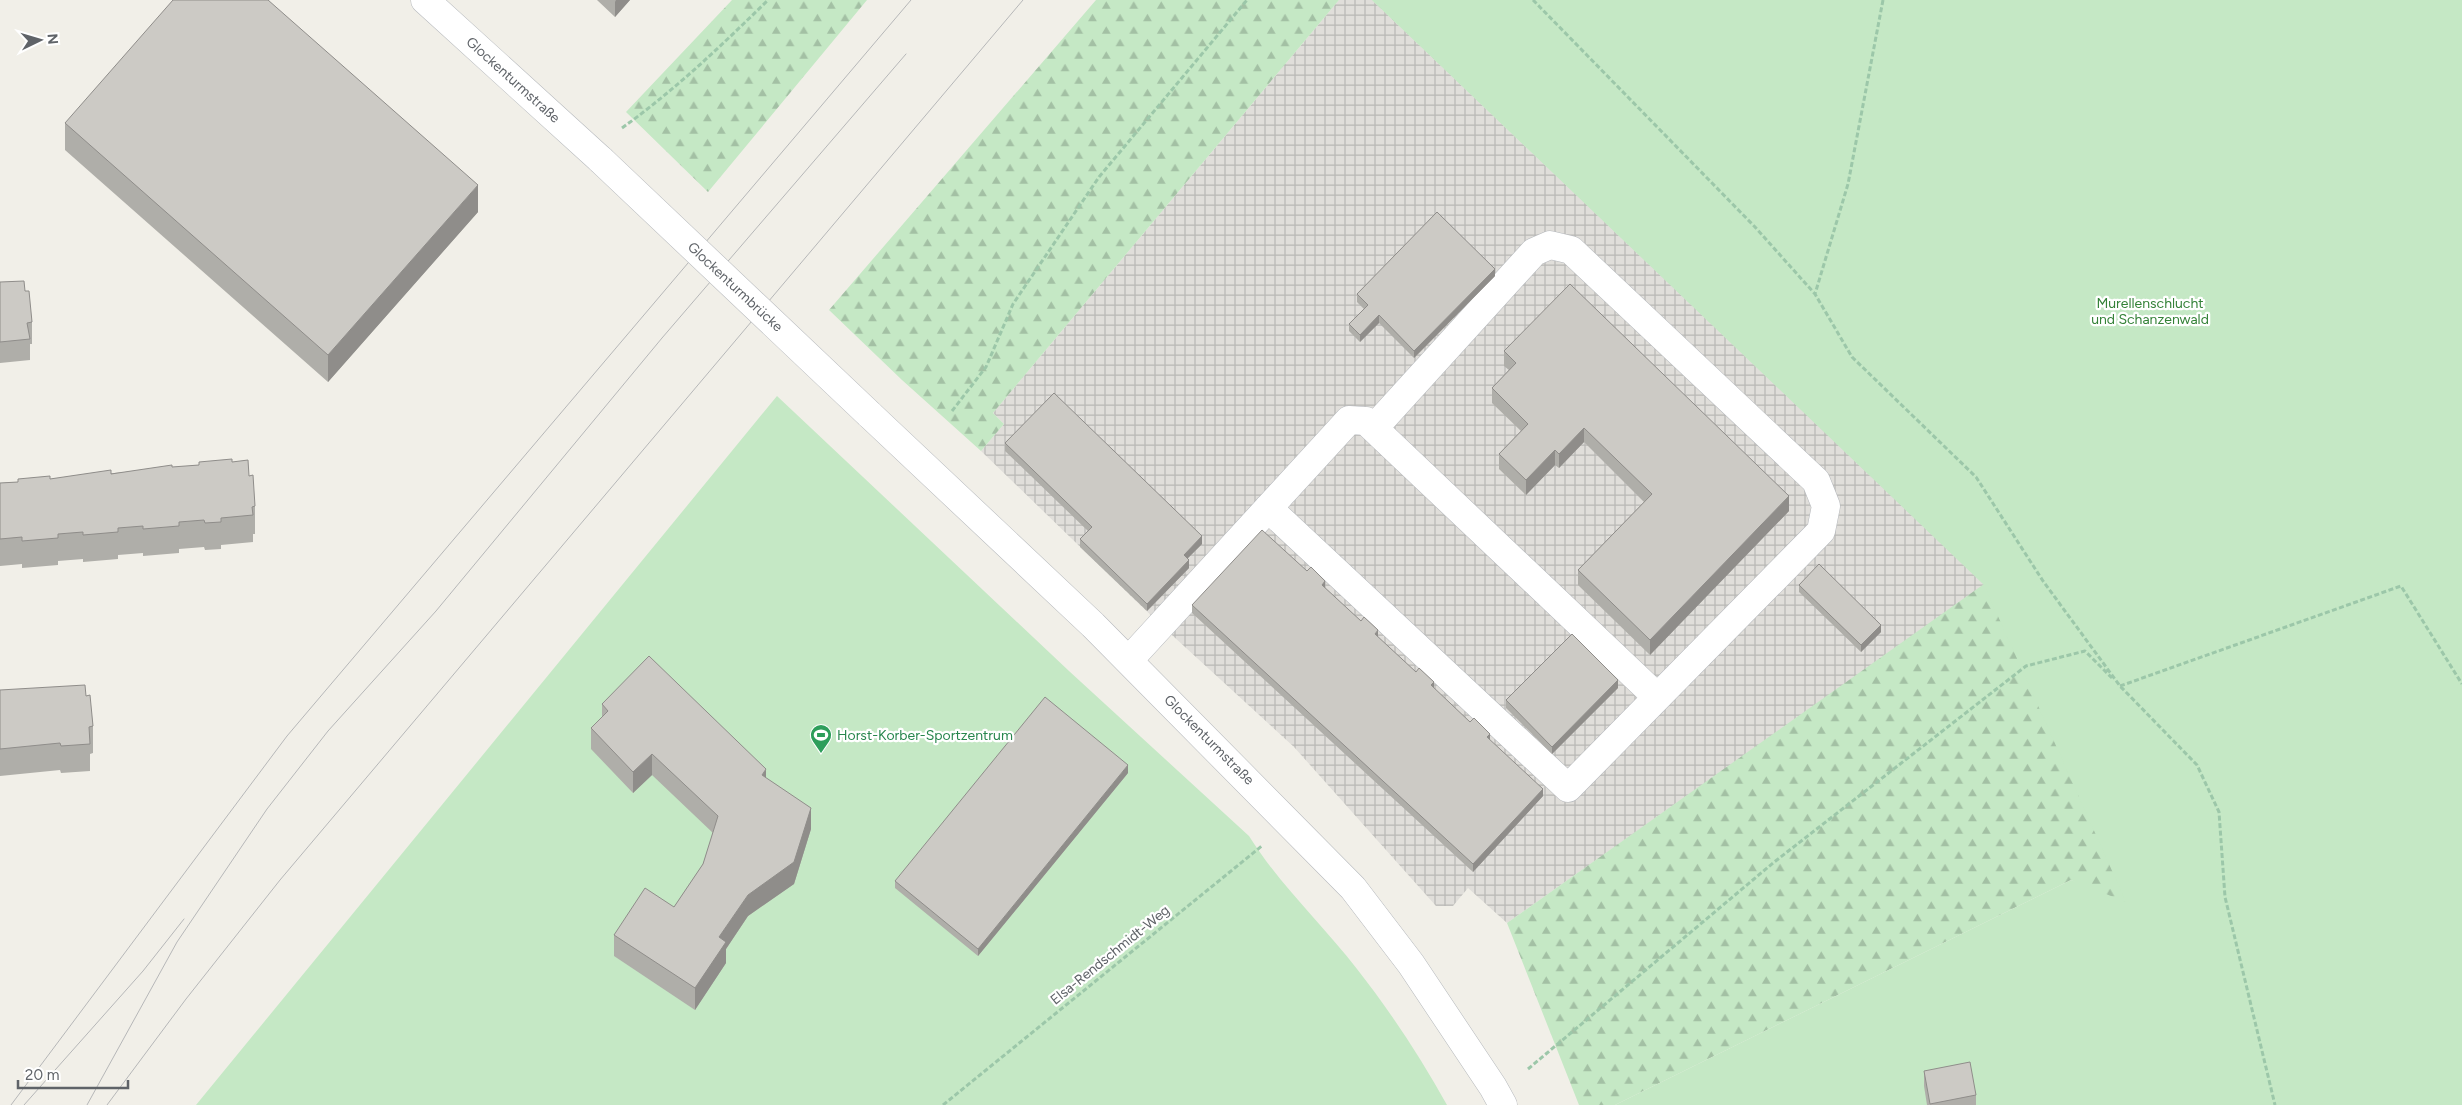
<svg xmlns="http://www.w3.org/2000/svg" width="2462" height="1105" font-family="Figtree,sans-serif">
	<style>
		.industrial { fill: url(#industrial-grid) }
		.forest { fill: url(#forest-firs) }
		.green { fill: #c5e8c5 }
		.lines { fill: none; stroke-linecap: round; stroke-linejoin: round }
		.minor-casing { stroke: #b5b8bc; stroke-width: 29 }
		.path { stroke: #9cc7a9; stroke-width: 3; stroke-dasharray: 5 2.5; stroke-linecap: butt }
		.minor { stroke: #fff; stroke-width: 28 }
		.tram { stroke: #b6b7b8; stroke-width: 1 }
		.minor-bridge-casing { stroke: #b5b8bc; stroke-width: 29; stroke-linecap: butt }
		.minor-bridge { stroke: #fff; stroke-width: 28 }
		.wall { fill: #afaea9 }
		.shaded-wall { fill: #8f8d8a }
		.building { fill: #cccac5; stroke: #8f8d8a }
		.labels { text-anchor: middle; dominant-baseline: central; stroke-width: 4.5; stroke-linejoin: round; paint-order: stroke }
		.street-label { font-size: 14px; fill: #5f6368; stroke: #fff }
		.park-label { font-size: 14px; fill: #348238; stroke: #fff }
		.leisure-label { font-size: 14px; fill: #27864d; stroke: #fff; text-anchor: start }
	</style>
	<defs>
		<pattern id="industrial-grid" width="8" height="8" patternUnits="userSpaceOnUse" patternTransform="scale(1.25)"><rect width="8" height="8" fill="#e0deda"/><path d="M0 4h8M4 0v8" fill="none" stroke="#b9b8b5"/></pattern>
		<pattern id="forest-firs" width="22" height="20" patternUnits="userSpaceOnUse" patternTransform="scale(1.25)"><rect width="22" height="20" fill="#c5e8c5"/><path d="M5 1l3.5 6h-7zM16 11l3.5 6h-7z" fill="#a3c0a4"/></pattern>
	</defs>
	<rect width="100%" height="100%" fill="#f1efe8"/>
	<path class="industrial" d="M1339 0H1372L1985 585 1507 923 1468 888 1453 906H1436L1294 747 1161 625 981 451 1004 424 993 413Z"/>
	<path class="forest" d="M732 0H867L708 192 626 112Z
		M1096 0H1339L993 413 1004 424 981 451 902 380 829 310Z
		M1372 0H2462V1105L2071 880 1615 1105H1579L1507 923 1984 584Z"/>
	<path class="green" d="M1372 0H2462V1105H1615L2071 880 2126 902 1984 585Z
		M777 396 1069 671 1249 836C1279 884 1322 924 1357 969 1390 1011 1421 1058 1447 1105H196Z"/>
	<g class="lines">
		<g class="minor-casing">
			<path id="minor" d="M425 0 601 160
				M869 414 1093 625 1353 888 1411 964 1493 1087 1503 1105
				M1268 508 1568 788 1821 531 1826 506 1816 481 1571 250 1550 245 1534 252 1374 428
				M1129 660 1349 420 1366 421 1656 696"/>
		</g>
		<path class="path" d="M1533 0 1755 227 1815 294
			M1883 0 1848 184 1815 294 1852 357 1976 477 2043 581 2120 686 2197 765 2219 812 2225 897 2275 1105
			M622 128C675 90 721 46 768 0
			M952 411 986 367 1013 304 1099 177 1247 0
			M2120 686 2401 586 2462 684
			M1528 1069 1773 863 2026 666 2085 651 2112 678
			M943 1105 1263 845"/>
		<use href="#minor" class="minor"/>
		<path class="tram" d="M11 1105 287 736 911 0
			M24 1105 143 971 184 919
			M87 1105 177 942 267 809 328 731 436 611 662 338 906 54
			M107 1105 186 999 280 880 1023 0"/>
		<g class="minor-bridge-casing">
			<path id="minor-bridge" d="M601 160 869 414"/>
		</g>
		<use href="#minor-bridge" class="minor-bridge"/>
	</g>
	<path class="wall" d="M597 0H630L615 17Z
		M65 123 478 212 328 382 65 150Z
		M1495 276 1414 358 1379 323 1360 342 1349 331V324L1364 309 1357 302V294Z
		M0 282 25 291 32 322V344H30V360L0 363Z
		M1504 351 1789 511 1650 655 1578 585V570L1644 502 1584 442 1559 468 1555 465 1526 495 1499 469V454L1521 431 1492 403V388L1509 370 1504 366Z
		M1005 443 1202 544 1188 558 1189 568 1147 611 1080 547V539L1088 531 1005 451Z
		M232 462 249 476 255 506V534H253V542L221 545V549L205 550 204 547 179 549V553L143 556V553L118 555V559L83 562V559L58 561V565L22 568V564L0 566V483L18 482Z
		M1799 585 1881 632 1861 652 1799 592Z
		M1325 588 1490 741 1543 796 1473 872 1192 613V605Z
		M1618 688 1552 754 1506 708V700Z
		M0 690 86 696 93 726V753L90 754V771L61 773 60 770 0 776Z
		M602 704 766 778 811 829 794 884 748 916 726 949V963L695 1010 614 956V935L674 907 703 864 713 833 652 775 633 793 591 749V728L602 717Z
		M1128 773 978 956 895 888V881Z
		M1924 1071 1976 1095V1105H1927L1924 1086Z"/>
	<path class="shaded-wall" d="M616 0H630L615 17V2Z
		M478 185V212L328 382V355Z
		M1495 269V276L1414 358V351Z
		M1379 315V323L1360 342V335Z
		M1584 428V442L1559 468V454Z
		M1555 450V465L1526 495V480Z
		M1789 496V511L1650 655V640Z
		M1202 536V544L1184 562V555Z
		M1189 560V568L1147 611V604Z
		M1325 581V589L1322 585Z
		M1881 625V632L1861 652V645Z
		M1378 630V638L1375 634Z
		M1618 680V688L1552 754V747Z
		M1434 682V689L1431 685Z
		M1490 734V741L1487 737Z
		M652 754V775L633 793V772Z
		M1128 765V773L978 956V949Z
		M766 769V791L762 775Z
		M1543 789V796L1473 872V864Z
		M811 808V829L794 884 748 916 726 949V963L695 1010V988L719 937 748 895Z"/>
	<path class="building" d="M173 0H268L478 185 328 355 65 123Z
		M1437 212 1495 269 1414 351 1379 315 1360 335 1349 324 1368 305 1357 294Z
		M24 281 25 291H29L32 322 27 323 30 339 0 342V282Z
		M1570 284 1789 496 1650 640 1578 570 1652 494 1584 428 1559 454 1555 450 1526 480 1499 454 1528 424 1492 388 1516 363 1504 351Z
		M1054 393 1202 536 1184 555 1189 560 1147 604 1080 539 1092 527 1005 443Z
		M232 459V462L248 460 249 476 253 475 255 506 252 507 253 515 221 518V522L205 523 204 520 179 522V526L143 529V526L118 528V532L83 535V532L58 534V538L22 541V537L0 539V483L18 482V479L50 476V479L111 470V474L172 465V467L199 465V462Z
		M1262 530 1307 571 1311 567 1325 581 1322 585 1361 621 1364 617 1378 630 1375 634 1416 672 1419 668 1434 682 1431 685 1470 722 1474 718 1490 734 1487 737 1543 789 1473 864 1192 605Z
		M1819 564 1881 625 1861 645 1799 585Z
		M1572 634 1618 680 1552 747 1506 700Z
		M649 656 766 769 762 775 811 808 794 862 748 895 719 937 726 942 695 988 614 935 645 888 674 907 703 864 718 816 652 754 633 772 591 728 608 711 602 704Z
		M85 685 86 696 90 695 93 726 89 727 90 744 61 746 60 743 0 749V690Z
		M1045 697 1128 765 978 949 895 881Z
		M1970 1062 1976 1095 1930 1104 1924 1071Z"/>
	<defs>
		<g id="stadium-pin" transform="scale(1.125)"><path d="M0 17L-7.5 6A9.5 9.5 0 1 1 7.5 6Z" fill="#2e9e5b" stroke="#fff"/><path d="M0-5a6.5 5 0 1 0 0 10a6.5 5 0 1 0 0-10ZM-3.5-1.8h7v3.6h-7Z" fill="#fff"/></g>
	</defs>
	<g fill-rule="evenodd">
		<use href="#stadium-pin" x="821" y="735"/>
	</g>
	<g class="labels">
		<g class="street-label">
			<text transform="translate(513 80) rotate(42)">Glockenturmstraße</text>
			<text transform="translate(735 287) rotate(43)">Glockenturmbrücke</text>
			<text transform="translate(1209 740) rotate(45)">Glockenturmstraße</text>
			<text transform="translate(1110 955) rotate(-39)">Elsa-Rendschmidt-Weg</text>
		</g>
		<g class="park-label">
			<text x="2150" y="303">Murellenschlucht<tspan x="2150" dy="16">und Schanzenwald</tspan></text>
		</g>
		<g class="leisure-label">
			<text x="837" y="735">Horst-Korber-Sportzentrum</text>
		</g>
	</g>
	<g transform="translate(40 40) rotate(85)" stroke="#ffffff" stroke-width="4" paint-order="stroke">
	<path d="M0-4L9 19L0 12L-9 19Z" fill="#5f6368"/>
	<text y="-8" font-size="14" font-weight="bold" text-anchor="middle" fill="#5f6368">N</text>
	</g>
	<path d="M18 1080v8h110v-8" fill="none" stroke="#5f6368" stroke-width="2.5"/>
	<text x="25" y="1080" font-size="15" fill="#5f6368" stroke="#ffffff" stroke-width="4" paint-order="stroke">20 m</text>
</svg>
